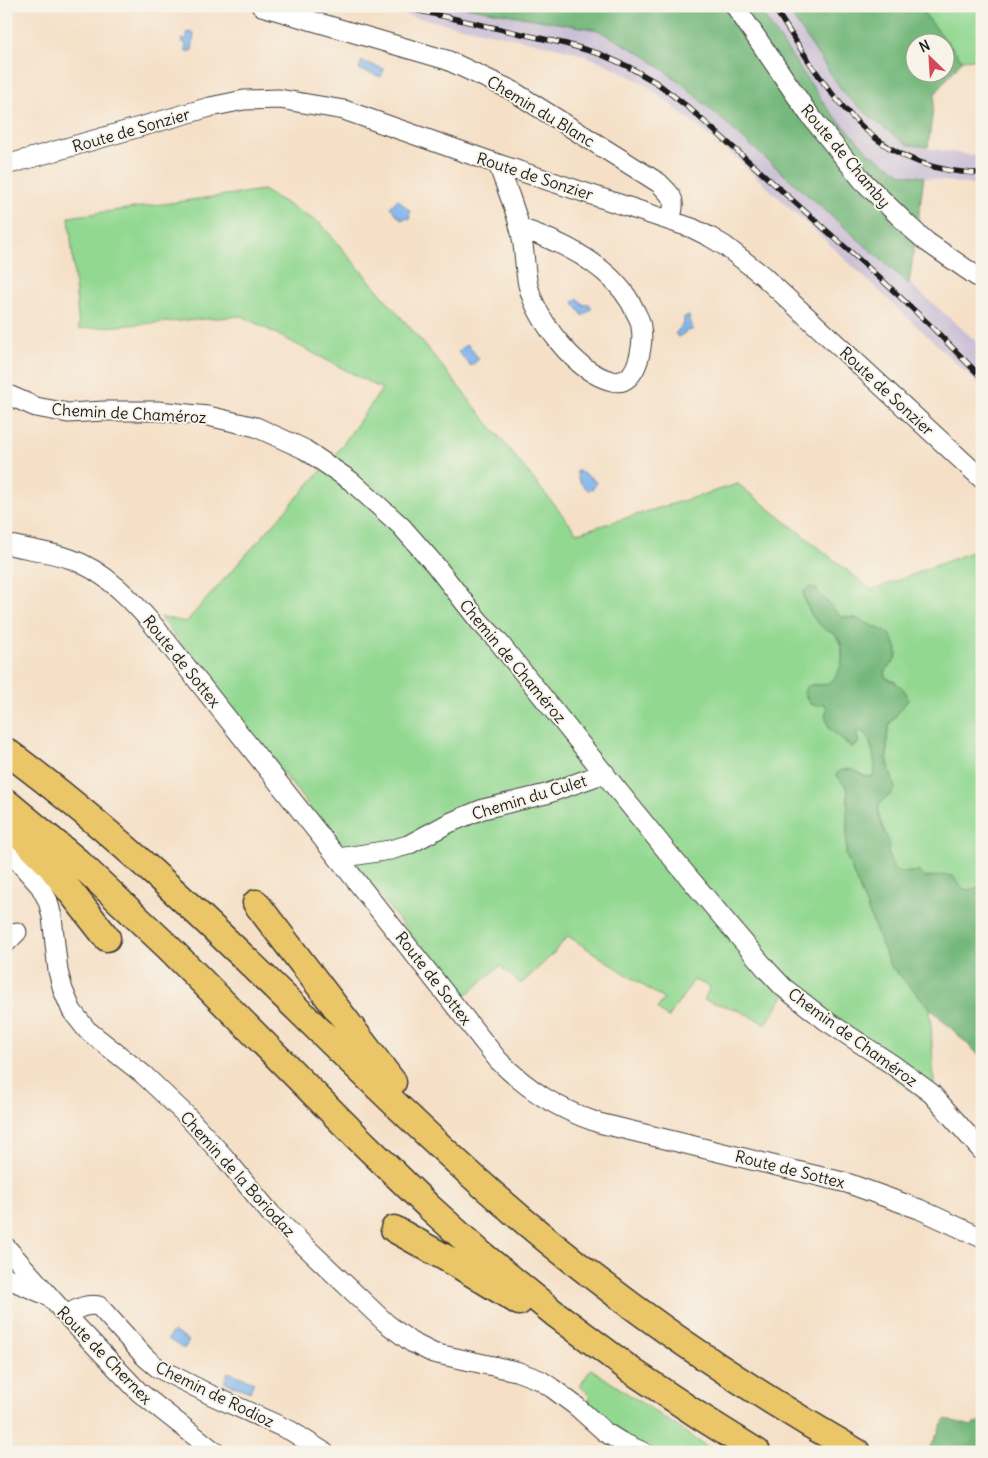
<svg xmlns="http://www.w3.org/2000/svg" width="988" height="1458" font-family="Delius,sans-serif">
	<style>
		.industrial { fill: #cbbfd5 }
		.green { fill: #92d891; stroke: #577a56 }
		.forest { fill: #75b87b; stroke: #486a4c; fill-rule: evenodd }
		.water { fill: #7fb4ed; stroke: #4e6884 }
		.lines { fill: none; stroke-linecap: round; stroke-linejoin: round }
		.minor-casing { stroke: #3d3936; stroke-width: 21 }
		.highway-casing { stroke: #3d3936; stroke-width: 29 }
		.minor { stroke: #fff; stroke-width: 19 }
		.highway { stroke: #ebc669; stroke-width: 26 }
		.rail-casing { stroke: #1c1c1c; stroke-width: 5.5 }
		.rail { stroke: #f7f3e8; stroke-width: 4; stroke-dasharray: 11; stroke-linecap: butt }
		.labels { text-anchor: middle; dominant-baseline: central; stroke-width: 4; stroke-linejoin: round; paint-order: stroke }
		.street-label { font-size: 16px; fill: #1c1c1c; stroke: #f7f3e8 }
	</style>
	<rect width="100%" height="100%" fill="#f7f3e8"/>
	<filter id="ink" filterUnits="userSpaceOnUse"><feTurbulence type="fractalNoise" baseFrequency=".02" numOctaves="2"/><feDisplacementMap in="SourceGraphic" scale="10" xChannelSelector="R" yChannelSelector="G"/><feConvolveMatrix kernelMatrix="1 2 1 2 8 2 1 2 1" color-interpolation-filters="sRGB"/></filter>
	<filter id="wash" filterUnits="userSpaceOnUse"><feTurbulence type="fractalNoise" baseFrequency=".0096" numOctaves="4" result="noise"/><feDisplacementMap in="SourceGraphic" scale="20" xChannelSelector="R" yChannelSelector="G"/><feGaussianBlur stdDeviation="1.12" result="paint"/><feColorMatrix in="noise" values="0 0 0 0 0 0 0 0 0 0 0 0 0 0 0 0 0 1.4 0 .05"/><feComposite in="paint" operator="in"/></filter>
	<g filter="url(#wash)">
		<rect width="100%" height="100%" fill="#f5e0c7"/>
		<path class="industrial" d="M363 6H459L598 30 645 56 681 83 756 150 982 346V387L816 232 728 151 643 83 604 63 569 50Z
			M757 6H785L845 95 879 124 908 145 982 157V185L976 186 902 174 868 152 828 109Z"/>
		<path class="green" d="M918 6H982V58L962 60Z
			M263 190 321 224 424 344 577 533 738 484 872 590 974 551 982 556V886C963 893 964 891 952 876L945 875 936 877H925L911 872 900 873 893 870 888 853 890 845 881 823 878 811 880 803 893 792 894 785 887 758V737L890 723 908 700 896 682 886 678 885 675 886 669 893 663 897 649 890 634 884 631 869 625 856 618 841 617 835 611 804 591C803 605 815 623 827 630 832 633 835 634 838 639 845 652 843 673 831 682 825 686 818 685 812 684L804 693 810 704H823L826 705 844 742 851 747 857 745V732L860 731 868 735C871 746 877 765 874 776 867 779 863 775 857 771L841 781 845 785 848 792 846 855 890 965 930 1008 934 1084 930 1105 785 994 766 1024 736 1009 704 1000 710 987 694 980 668 1018 657 1009 664 999 568 936 550 957 521 984 500 966 461 999 160 617 186 622 336 454 382 389 242 316 79 329 69 217Z
			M591 1369 706 1446 716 1452H666L664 1450 663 1452H655L631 1441 610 1427 587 1404 590 1395 580 1386Z"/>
		<path class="forest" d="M459 6H757L828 109 868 152 902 174 924 177 909 284 756 150 681 83 645 56 598 30Z
			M785 6H918L962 60 935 94 928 147 908 145 879 124 845 95ZM916 42H946V72H916Z
			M810 587 816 589 841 617C846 617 852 617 856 619 861 620 887 632 889 634 893 638 898 649 897 655 895 664 886 666 885 675L886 678C897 683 906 687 908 700L890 723 887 737V758L895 790 880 803 878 811 881 823 890 845 888 853 894 870C903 875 910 871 920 872L925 877C935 877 943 874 953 876 964 891 963 893 982 886V1058L930 1008 890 965 846 855 848 792 845 785 837 776V773C858 761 859 782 874 776 878 765 871 746 867 735L860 731 857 732V736L859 741 857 745 851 747 829 728 825 714 827 710 826 705 823 704 816 706 810 704 804 693 806 687C814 683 821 687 828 683 834 681 837 674 840 668 844 658 844 640 833 633 831 632 828 631 826 630 815 622 803 605 804 591Z
			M945 1419 972 1426 982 1420V1452H928Z"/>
		<path class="water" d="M187 32 194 33 192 51H185L186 43 181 42 182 39H187Z
			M362 61 384 69 381 77 359 69Z
			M398 199 411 212 409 215 410 218 409 219 405 218 402 220 390 207Z
			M577 298 584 305 589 304 592 308 583 316 573 302Z
			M689 316 690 322 693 329 689 331 688 330 679 337 675 334 684 323V317Z
			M467 344 479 359 471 366 458 352Z
			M577 470C584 475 592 476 596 483L593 489 588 490C582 485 576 479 577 470Z
			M173 1331 189 1341 184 1349 168 1339Z
			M228 1372 254 1382 250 1392 224 1382Z"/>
	</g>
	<g filter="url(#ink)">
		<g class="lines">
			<g class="minor-casing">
				<path id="minor" d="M261 6 447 60 511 90 659 183C673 197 677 200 670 220
					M735 6 808 113 863 181 912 229 927 242 982 280
					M498 164C505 185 515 207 520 229 525 247 524 266 528 285 537 320 575 372 612 381 626 385 634 373 638 361 641 351 643 338 641 327 641 322 638 317 636 313 616 268 565 243 520 228
					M6 165 210 107 244 100 279 99 344 110 498 164 692 228 710 237 725 246 762 275 982 479
					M6 394 36 407 68 413 105 411H158L208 416 256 427 304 449 351 481 401 526 436 566 479 621 497 640 669 854 767 970 783 987 825 1020 893 1065 931 1093 982 1151
					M6 544C27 549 50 552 71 559 105 571 132 600 155 627L498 1060C529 1091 558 1109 599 1123L847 1183 919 1209 982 1238
					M6 851 17 860 40 886 48 901 52 917 58 971 63 990 72 1011 87 1030 144 1075 186 1115 225 1158 271 1214 386 1323 411 1342 433 1353 516 1371 540 1380 552 1388 576 1406 605 1432 621 1442 643 1452
					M339 858 390 850 408 845 449 823 483 809 546 794 605 773
					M6 943 17 932
					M6 1247 66 1315 139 1392 215 1452
					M6 1277 20 1284 44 1294
					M66 1315C77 1309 86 1303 99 1306L145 1357 158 1368 211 1395 291 1431 324 1452"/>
			</g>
			<g class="highway-casing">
				<path id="highway" d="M6 751C178 878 320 1039 478 1181 592 1283 724 1376 857 1452
					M6 802 77 861 169 948 357 1137 429 1207 480 1253 554 1313 632 1371 698 1415 757 1452
					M6 821 48 863 107 938
					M256 903 393 1082
					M394 1229 460 1266 519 1302"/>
			</g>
			<use href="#minor" class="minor"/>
			<use href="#highway" class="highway"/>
			<g class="rail-casing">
				<path id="rail" d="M398 6 566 44 600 54 627 66 657 83 689 108 883 281 932 327 982 378
					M773 6C827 88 869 173 982 173"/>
			</g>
			<use href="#rail" class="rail"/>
		</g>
	</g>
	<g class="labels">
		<g class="street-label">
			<text transform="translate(541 111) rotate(31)">Chemin du Blanc</text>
			<text transform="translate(131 130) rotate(-16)">Route de Sonzier</text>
			<text transform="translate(846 156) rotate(50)">Route de Chamby</text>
			<text transform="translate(535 176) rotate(18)">Route de Sonzier</text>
			<text transform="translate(887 391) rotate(43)">Route de Sonzier</text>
			<text transform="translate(129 413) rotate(3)">Chemin de Chaméroz</text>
			<text transform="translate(182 661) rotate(51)">Route de Sottex</text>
			<text transform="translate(513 661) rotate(50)">Chemin de Chaméroz</text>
			<text transform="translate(529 797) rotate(-17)">Chemin du Culet</text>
			<text transform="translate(434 978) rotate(52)">Route de Sottex</text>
			<text transform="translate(853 1037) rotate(36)">Chemin de Chaméroz</text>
			<text transform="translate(790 1169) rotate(14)">Route de Sottex</text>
			<text transform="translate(238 1174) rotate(48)">Chemin de la Boriodaz</text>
			<text transform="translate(105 1355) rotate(46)">Route de Chernex</text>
			<text transform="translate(215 1394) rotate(26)">Chemin de Rodioz</text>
		</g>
	</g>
	<rect width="988" height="1458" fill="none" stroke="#f7f3e8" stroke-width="25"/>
	<g transform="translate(930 58) rotate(335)"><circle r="24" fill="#f7f3e8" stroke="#9f9d96"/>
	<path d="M0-4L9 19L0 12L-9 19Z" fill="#d1495b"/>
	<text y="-8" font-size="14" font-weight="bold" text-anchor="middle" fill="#1c1c1c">N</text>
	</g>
</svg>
